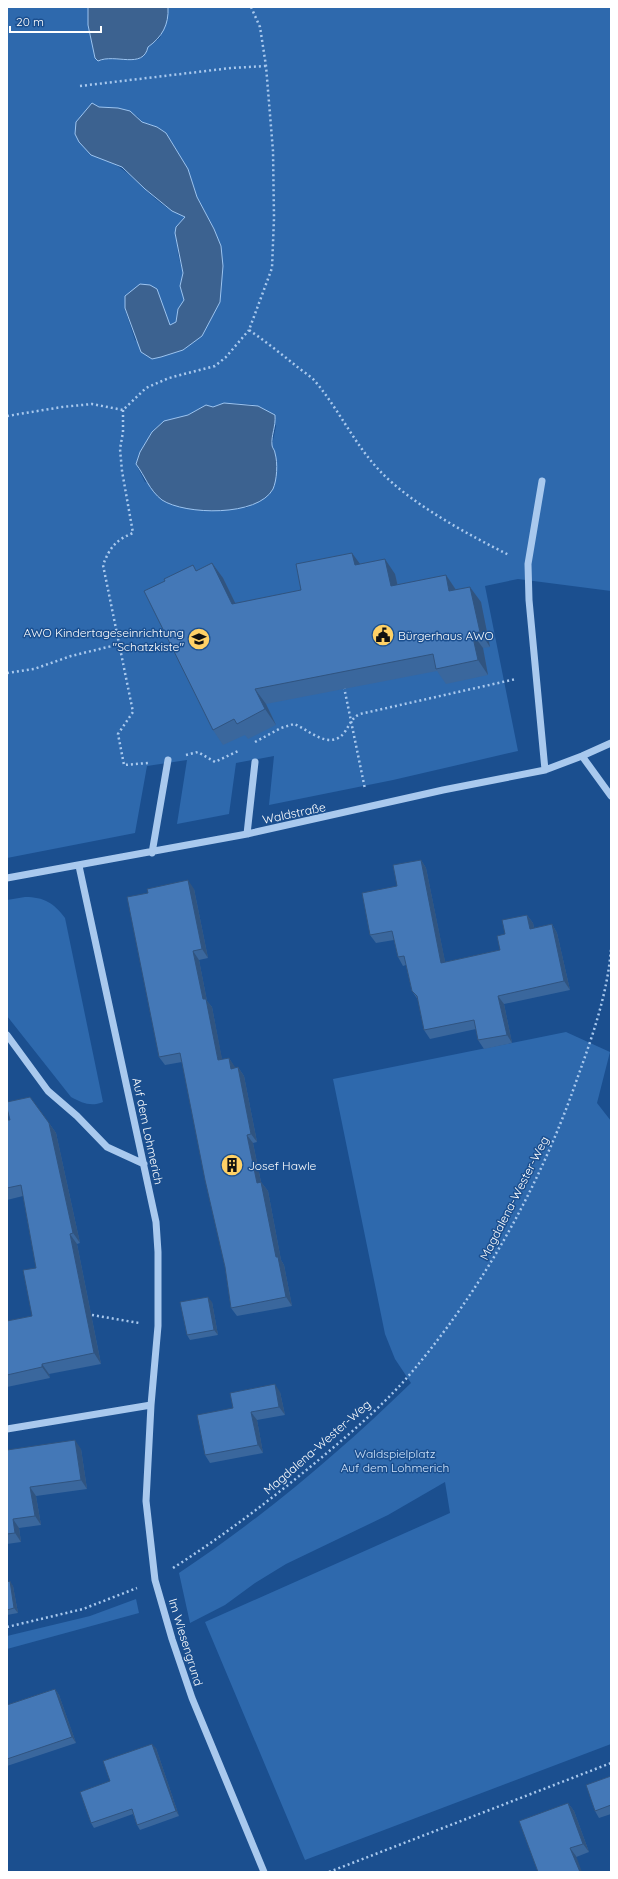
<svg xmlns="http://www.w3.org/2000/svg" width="618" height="1879" font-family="Quicksand,sans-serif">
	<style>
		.green { fill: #2e69ad; fill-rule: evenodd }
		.water { fill: #3c6290; stroke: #9cc4f0 }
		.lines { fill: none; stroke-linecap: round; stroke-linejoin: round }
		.path { stroke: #a9c9ee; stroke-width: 2.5; stroke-dasharray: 2 3; stroke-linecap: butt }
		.minor { stroke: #a9c9ee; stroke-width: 7 }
		.wall { fill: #3a679d }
		.shaded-wall { fill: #305480 }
		.building { fill: #4478b7; stroke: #305480 }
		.labels { text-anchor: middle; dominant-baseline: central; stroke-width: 3; stroke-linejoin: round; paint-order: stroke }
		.poi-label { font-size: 12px; fill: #fff; stroke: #1b4f8f; text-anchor: start }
		.street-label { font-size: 12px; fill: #fff; stroke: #1b4f8f }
		.park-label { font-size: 12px; fill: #cfe3fa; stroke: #1b4f8f }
	</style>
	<rect width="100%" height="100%" fill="#1b4f8f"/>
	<path class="green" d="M7 7H88V25L95 58 99 61C115 53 143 70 148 47L160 38 168 12V7H611V591L518 579 485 586 518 751 393 780 269 805 274 756 236 763 229 814 177 824 187 760 147 766 135 833 7 858ZM94 104 99 107 137 116 142 122 157 127 166 133 188 169 197 197 214 229 223 266 220 302 202 335 183 350 161 357 135 340 125 309V296L163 308 170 325 176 322 178 309 184 300 180 286 183 273 178 254 176 227 185 217C181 213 176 213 171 210 148 197 133 172 108 161ZM224 403C252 406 259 398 276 426L272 445 275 453 276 476 273 488 263 498 246 508 145 482 136 464 140 452 152 432 164 421 188 415 206 405 213 407Z
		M25 897C44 897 54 903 65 918L103 1102C91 1107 82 1103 71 1097L7 1016V900Z
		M566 1032 610 1052 597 1103 611 1121V1744L305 1860 205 1622 450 1513 445 1482 388 1515 286 1564 255 1583 225 1605 190 1623 179 1573C263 1517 339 1453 411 1383L395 1359 385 1334 333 1079Z
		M136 1599 139 1613 7 1649V1636L90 1616Z"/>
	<path class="water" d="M88 7H168C169 25 162 37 148 47 143 70 115 53 98 61L95 58 88 25Z
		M92 103 99 107 118 108 130 111 142 122 157 127 166 133 188 169 197 197 214 229 221 246 223 266 220 302 202 336 183 350 161 357 152 359 141 352 125 308V296L140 284 150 285 157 289 170 325 176 322 178 309 184 300 180 286 183 273 175 233 176 227 185 217 172 211 145 189 122 167 91 155 79 142 75 134 76 122Z
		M224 403 258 406 275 415C276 427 271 435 272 445 272 448 275 450 275 453 278 463 277 480 273 489 258 517 185 515 162 500 149 490 145 476 136 464L140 452 152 432 164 421 188 415 206 405 213 407Z"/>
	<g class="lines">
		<path class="path" d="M251 7 260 27 266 66 273 151 274 218 272 268 249 330C265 341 280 353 295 365 301 370 309 375 314 380 339 409 354 444 380 471 411 504 469 535 509 555
			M80 86 231 68 266 66
			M123 410V432L120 449 122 471 133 533C116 540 110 547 103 565L133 712 118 734 124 765 148 763
			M7 416 62 407 92 404 123 410 146 388 169 378 215 366 226 357 249 330
			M7 673 34 669 71 656 120 644
			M344 687 365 789
			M255 742 281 728 294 724C308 729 329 751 344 733 350 725 351 718 360 714L516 679
			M186 755 198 752 215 762 238 751
			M92 1315 139 1323
			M173 1568C223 1536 269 1501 315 1463 346 1437 378 1410 405 1380 477 1297 533 1199 571 1096 588 1048 607 1000 611 949
			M7 1627 83 1609 137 1588
			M329 1872 611 1763"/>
		<path class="minor" d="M542 481 528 564 529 600 545 770
			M582 756 611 796
			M247 834 255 762
			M152 853 168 760
			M79 866 156 1222 158 1252V1326L151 1405 146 1501 155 1580 172 1639 192 1698 264 1872
			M7 878 247 834 443 790 545 770 582 756 611 743
			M7 1035 48 1091 77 1116 107 1147 144 1164
			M7 1429 151 1405"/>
	</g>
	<path class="wall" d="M212 563 223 578 235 603 301 590 360 564 395 574 398 585 446 575 456 590 481 602 490 647 483 648 488 675 446 684 437 671 266 704 276 725 248 739 245 735 223 745 213 730 165 581 193 565 197 571Z
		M421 860 426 868 445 962 500 950 505 934 527 915 533 923 534 928 552 924 557 933 570 990 504 1004 512 1043 484 1049 478 1040 476 1029 430 1039 424 1030 418 1000 412 991 406 965 403 966 398 957 394 940 376 943 370 935 397 886Z
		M194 889 208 958 199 960 207 1001 212 1007 222 1060 229 1058 235 1068 238 1067 244 1076 257 1142 253 1143 261 1182 268 1191 281 1260 284 1265 292 1306 237 1316 231 1308 225 1267 182 1062 165 1065 159 1057Z
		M7 1120 49 1123 56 1133 80 1243 77 1244 101 1364 49 1374 50 1378 7 1387V1321L32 1316 36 1268 23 1196 7 1200Z
		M212 1302 218 1335 190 1340 187 1335Z
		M280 1392 285 1415 257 1420 263 1453 210 1463 205 1455 233 1408Z
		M81 1449 87 1489 36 1496 41 1525 19 1528 21 1542 7 1544V1450Z
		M7 1582 13 1586 18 1613 7 1615Z
		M55 1689 59 1695 76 1743 7 1766V1705Z
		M156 1748 179 1816 140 1830 137 1825 133 1814 94 1828 91 1823 110 1781Z
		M611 1776V1814L599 1818 595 1811Z
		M568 1803 574 1811 589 1852 538 1872Z"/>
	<path class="shaded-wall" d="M352 553 363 568 355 565Z
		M385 559 395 574 401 601 391 586Z
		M212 563 223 578 243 619 232 604Z
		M446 575 456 590 449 591Z
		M470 587 481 602 490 647 480 632Z
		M7 589 8 591V641L7 638Z
		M472 633 483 648 488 675 478 660Z
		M255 689 266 704 276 725 265 709Z
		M421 860 426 868 447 971 441 963Z
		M188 880 194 889 208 958 202 949Z
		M527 915 533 923 536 937 530 929Z
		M552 924 557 933 570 990 564 981Z
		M193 951 199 960 207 1001 212 1007 224 1069 218 1060 203 999Z
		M498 996 504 1004 512 1043 507 1035Z
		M229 1058 235 1067 237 1078 231 1069Z
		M238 1067 244 1076 257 1142 251 1134Z
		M49 1123 56 1133 80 1243 73 1233Z
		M247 1135 253 1143 263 1192 257 1183Z
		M261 1182 268 1191 281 1260 284 1265 292 1306 286 1297 276 1257Z
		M70 1234 77 1244 101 1364 94 1353Z
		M208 1297 212 1302 218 1335 214 1330Z
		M42 1364 49 1374 50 1378 42 1367Z
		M275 1384 280 1392 285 1415 279 1407Z
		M251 1412 257 1420 263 1453 258 1445Z
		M75 1440 81 1449 87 1489 81 1480Z
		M30 1487 36 1496 41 1525 35 1516Z
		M13 1519 19 1528 21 1542 15 1533Z
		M10 1581 13 1586 18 1613 14 1608Z
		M55 1689 59 1695 76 1743 72 1737Z
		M152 1744 156 1748 179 1816 176 1811Z
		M568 1803 574 1811 589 1852 583 1844Z
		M570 1848 576 1856 582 1872H580Z"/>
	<path class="building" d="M352 553 355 565 385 559 391 586 446 575 449 591 470 587 480 632 472 633 478 660 436 669 433 654 255 689 265 709 237 724 234 719 213 730 144 591 165 581 164 579 193 565 196 571 212 563 232 604 301 590 296 564Z
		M421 860 441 963 500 950 497 936 505 934 502 920 527 915 530 929 552 924 564 981 498 996 507 1035 478 1040 474 1020 424 1030 417 996 412 991 404 956 398 957 392 931 370 935 362 893 397 886 393 865Z
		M188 880 202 949 193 951 203 999H206L218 1060 229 1058 231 1069 238 1067 251 1134 247 1135 257 1183 261 1182 276 1257H278L286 1297 231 1308 225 1267 205 1180 180 1053 159 1057 127 897 148 893 147 889Z
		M30 1097 49 1123 73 1233 70 1234 94 1353 42 1364V1367L7 1375V1321L32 1316 23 1270 36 1268 21 1185 7 1188V1120H10L7 1108V1102Z
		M208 1297 214 1330 187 1335 180 1302Z
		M275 1384 279 1407 251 1412 258 1445 205 1455 197 1415 233 1408 230 1393Z
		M75 1440 81 1480 30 1487 35 1516 13 1519 15 1533 7 1534V1450Z
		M10 1581 14 1608 7 1610V1582Z
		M55 1689 72 1737 7 1759V1705Z
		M152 1744 176 1811 137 1825 132 1809 91 1823 80 1792 110 1781 103 1761Z
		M611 1776V1805L595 1811 586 1785Z
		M568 1803 583 1844 570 1848 580 1872H538L519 1821Z"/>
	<defs>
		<g id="civic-disc" transform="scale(1.15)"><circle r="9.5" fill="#ffd166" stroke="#1b4f8f"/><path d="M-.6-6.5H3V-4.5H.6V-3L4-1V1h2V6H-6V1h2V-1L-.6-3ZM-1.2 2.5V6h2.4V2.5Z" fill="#111"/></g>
		<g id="school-disc" transform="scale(1.15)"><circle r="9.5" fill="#ffd166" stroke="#1b4f8f"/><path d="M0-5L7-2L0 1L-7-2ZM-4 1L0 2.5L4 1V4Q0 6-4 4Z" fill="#111"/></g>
		<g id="building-disc" transform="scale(1.15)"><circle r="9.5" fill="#ffd166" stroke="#1b4f8f"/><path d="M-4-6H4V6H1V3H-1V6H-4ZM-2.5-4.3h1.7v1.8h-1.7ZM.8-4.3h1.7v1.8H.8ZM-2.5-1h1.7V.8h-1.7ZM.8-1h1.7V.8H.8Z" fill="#111"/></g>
	</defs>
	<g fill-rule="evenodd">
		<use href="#civic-disc" x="383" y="635"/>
		<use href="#school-disc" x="199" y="639"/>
		<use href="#building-disc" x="232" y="1165"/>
	</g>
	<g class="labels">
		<g class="poi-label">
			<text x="184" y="632" text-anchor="end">AWO Kindertageseinrichtung<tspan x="184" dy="14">"Schatzkiste"</tspan></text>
			<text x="398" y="635">Bürgerhaus AWO</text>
			<text x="248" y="1165">Josef Hawle</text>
		</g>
		<g class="street-label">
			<text transform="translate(294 813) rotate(-12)">Waldstraße</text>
			<text transform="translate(148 1131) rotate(78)">Auf dem Lohmerich</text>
			<text transform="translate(514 1198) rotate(-63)">Magdalena-Wester-Weg</text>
			<text transform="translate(317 1447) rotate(-41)">Magdalena-Wester-Weg</text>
			<text transform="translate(186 1642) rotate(73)">Im Wiesengrund</text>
		</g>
		<g class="park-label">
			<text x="395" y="1453">Waldspielplatz<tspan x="395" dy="14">Auf dem Lohmerich</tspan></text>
		</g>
	</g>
	<rect width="618" height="1879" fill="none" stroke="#ffffff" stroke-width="16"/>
	<path d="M10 26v6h91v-6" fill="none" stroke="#ffffff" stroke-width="2"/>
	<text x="16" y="26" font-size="12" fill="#ffffff" stroke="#1b4f8f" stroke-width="3" paint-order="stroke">20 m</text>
</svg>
